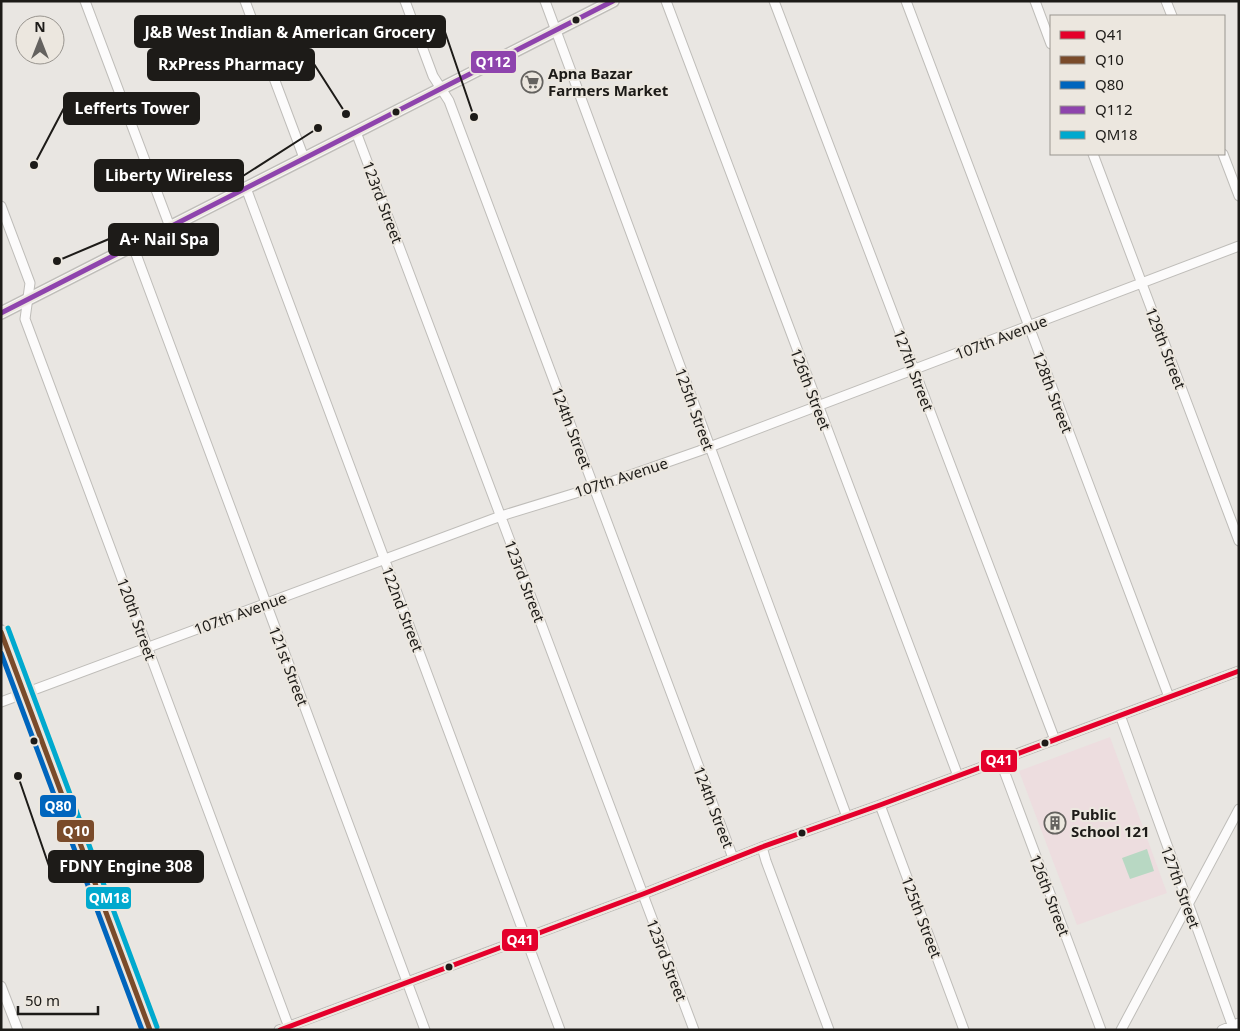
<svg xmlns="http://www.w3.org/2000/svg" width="1240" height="1031" font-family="'Noto Sans',sans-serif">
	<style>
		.education { fill: #eddddf }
		.green { fill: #b8d8c3 }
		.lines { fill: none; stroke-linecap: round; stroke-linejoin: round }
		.street-casing { stroke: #bfbdb9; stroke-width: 11 }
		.secondary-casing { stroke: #bfbdb9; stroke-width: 14 }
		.street { stroke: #fcfbfb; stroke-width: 9 }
		.secondary { stroke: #f8f7f6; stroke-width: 11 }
		.bus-1-casing { stroke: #ece7df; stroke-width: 9 }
		.bus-2-casing { stroke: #ece7df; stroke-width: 9 }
		.bus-3-casing { stroke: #ece7df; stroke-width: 9 }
		.bus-4-casing { stroke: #ece7df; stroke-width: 9 }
		.bus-5-casing { stroke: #ece7df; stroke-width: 9 }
		.bus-1 { stroke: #e4002b; stroke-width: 5 }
		.bus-2 { stroke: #7a4b2a; stroke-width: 5 }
		.bus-3 { stroke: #0065bd; stroke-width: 5 }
		.bus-4 { stroke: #8e44ad; stroke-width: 5 }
		.bus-5 { stroke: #00a9ce; stroke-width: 5 }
		.bus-dot { fill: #1d1b18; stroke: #ece7df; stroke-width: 2 }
		.labels { text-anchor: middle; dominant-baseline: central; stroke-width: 4; stroke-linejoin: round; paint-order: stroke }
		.poi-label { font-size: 15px; font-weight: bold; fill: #1d1b18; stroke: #ece7df; text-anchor: start }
		.street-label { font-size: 15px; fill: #1d1b18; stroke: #ece7df }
		.leader { fill: none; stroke: #1d1b18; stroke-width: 2 }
		.callout-dot { fill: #1d1b18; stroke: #ece7df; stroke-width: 2 }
		.callout { fill: #1d1b18; stroke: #1d1b18; stroke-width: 2 }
		.callout-label { font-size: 16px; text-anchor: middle; font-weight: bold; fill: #fff }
		.line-badge { stroke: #ece7df; stroke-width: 2 }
		.badge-label { font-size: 14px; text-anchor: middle; font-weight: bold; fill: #fff }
	</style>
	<rect width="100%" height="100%" fill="#e9e6e2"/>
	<path class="education" d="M1110 737 1167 893 1077 925 1019 771Z"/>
	<path class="green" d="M1147 849 1154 871 1130 879 1122 858Z"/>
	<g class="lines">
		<g class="street-casing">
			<path id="street" d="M85 1 170 227
				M245 1 304 158
				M405 1 433 76 449 101 733 858
				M545 1 847 817
				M666 1 958 776
				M774 1 1055 740
				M906 1 1169 697
				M1035 1 1051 44
				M1166 1 1172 16
				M356 132 694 1030
				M1093 154 1239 541
				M1223 154 1239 196
				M246 188 560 1030
				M1 206 30 283 25 319 290 1030
				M133 246 425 1030
				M1 702 501 516 605 484 699 451 1239 246
				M1120 715 1234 1030
				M1000 760 1101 1030
				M880 805 964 1030
				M762 847 766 861 829 1030
				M1 986 18 1030
				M279 1030 643 894 762 847 880 805 1239 671
				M1121 1030 1239 809
				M1222 1030 1239 1023"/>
		</g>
		<g class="secondary-casing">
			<path id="secondary" d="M1 313 613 1
				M1 631 150 1030"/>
		</g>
		<use href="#street" class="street"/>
		<use href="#secondary" class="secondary"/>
		<g class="bus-1-casing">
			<path id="bus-1" d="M280 1030 643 894 762 847 880 805 1239 671"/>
		</g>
		<g class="bus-2-casing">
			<path id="bus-2" d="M1 632 150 1030"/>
		</g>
		<g class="bus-3-casing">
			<path id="bus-3" d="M1 653 142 1030"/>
		</g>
		<g class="bus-4-casing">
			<path id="bus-4" d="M1 313 613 1"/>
		</g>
		<g class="bus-5-casing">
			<path id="bus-5" d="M8 628 157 1027"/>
		</g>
		<use href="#bus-1" class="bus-1"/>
		<use href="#bus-2" class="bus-2"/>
		<use href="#bus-3" class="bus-3"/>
		<use href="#bus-4" class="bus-4"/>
		<use href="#bus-5" class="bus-5"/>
	</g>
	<defs>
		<g id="supermarket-ring" transform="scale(1.125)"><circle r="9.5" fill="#ece7df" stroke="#64625f" stroke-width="1.5"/><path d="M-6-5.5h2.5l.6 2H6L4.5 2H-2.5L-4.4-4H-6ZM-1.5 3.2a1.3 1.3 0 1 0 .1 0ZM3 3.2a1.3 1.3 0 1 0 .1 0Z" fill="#64625f"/></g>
		<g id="building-ring" transform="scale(1.125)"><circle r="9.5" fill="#ece7df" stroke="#64625f" stroke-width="1.5"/><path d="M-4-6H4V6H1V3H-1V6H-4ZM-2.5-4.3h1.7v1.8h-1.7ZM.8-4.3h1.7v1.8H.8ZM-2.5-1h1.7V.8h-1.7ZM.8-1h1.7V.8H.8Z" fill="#64625f"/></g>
	</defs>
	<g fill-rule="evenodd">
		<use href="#supermarket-ring" x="532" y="82"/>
		<use href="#building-ring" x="1055" y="823"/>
	</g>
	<g class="bus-dot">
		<circle cx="576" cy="20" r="4.5"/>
		<circle cx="396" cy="112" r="4.5"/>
		<circle cx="34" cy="741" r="4.5"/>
		<circle cx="1045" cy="743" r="4.5"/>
		<circle cx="802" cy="833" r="4.5"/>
		<circle cx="449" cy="967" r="4.5"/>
	</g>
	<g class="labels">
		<g class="poi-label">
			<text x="548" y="73">Apna Bazar<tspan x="548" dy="17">Farmers Market</tspan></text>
			<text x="1071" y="814">Public<tspan x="1071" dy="17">School 121</tspan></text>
		</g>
		<g class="street-label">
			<text transform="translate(383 202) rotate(69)">123rd Street</text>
			<text transform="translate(1001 337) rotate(-21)">107th Avenue</text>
			<text transform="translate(1166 348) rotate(69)">129th Street</text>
			<text transform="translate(914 370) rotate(69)">127th Street</text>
			<text transform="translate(811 389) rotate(69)">126th Street</text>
			<text transform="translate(1053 392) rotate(69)">128th Street</text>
			<text transform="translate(695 409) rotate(70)">125th Street</text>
			<text transform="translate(572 428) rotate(69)">124th Street</text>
			<text transform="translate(621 477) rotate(-18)">107th Avenue</text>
			<text transform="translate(525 581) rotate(69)">123rd Street</text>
			<text transform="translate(403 609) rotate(69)">122nd Street</text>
			<text transform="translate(240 613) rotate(-20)">107th Avenue</text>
			<text transform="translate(137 619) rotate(70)">120th Street</text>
			<text transform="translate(289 666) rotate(69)">121st Street</text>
			<text transform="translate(714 807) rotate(69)">124th Street</text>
			<text transform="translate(1181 887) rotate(70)">127th Street</text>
			<text transform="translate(1050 895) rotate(69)">126th Street</text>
			<text transform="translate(922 917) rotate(69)">125th Street</text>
			<text transform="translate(667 960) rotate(69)">123rd Street</text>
		</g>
	</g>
	<path class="leader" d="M474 117L445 32M346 114L314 64M34 165L64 108M318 128L243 176M57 261L109 239M18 776L49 866"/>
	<g class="callout-dot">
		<circle cx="474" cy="117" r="5"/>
		<circle cx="346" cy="114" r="5"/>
		<circle cx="34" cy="165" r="5"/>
		<circle cx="318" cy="128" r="5"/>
		<circle cx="57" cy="261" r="5"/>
		<circle cx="18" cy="776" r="5"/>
	</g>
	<g class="callout">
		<rect x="135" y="16" width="310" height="31" rx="5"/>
		<rect x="148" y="49" width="166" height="31" rx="5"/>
		<rect x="64" y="93" width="135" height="31" rx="5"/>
		<rect x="95" y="160" width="148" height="31" rx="5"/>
		<rect x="109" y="224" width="109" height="31" rx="5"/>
		<rect x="49" y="851" width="154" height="31" rx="5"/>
	</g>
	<g class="callout-label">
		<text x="290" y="38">J&amp;B West Indian &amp; American Grocery</text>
		<text x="231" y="70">RxPress Pharmacy</text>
		<text x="132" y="114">Lefferts Tower</text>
		<text x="169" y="181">Liberty Wireless</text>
		<text x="164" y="245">A+ Nail Spa</text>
		<text x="126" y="872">FDNY Engine 308</text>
	</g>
	<g class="line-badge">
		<rect x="470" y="50" width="47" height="24" rx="5" fill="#8e44ad"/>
		<rect x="980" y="749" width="38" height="24" rx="5" fill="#e4002b"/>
		<rect x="39" y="794" width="38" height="24" rx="5" fill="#0065bd"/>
		<rect x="56" y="819" width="39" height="24" rx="5" fill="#7a4b2a"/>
		<rect x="85" y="886" width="47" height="24" rx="5" fill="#00a9ce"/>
		<rect x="501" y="928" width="38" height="24" rx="5" fill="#e4002b"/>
	</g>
	<g class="badge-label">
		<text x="493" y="67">Q112</text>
		<text x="999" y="765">Q41</text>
		<text x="58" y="811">Q80</text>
		<text x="76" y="836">Q10</text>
		<text x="109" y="903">QM18</text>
		<text x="520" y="945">Q41</text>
	</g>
	<rect width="1240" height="1031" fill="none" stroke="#1d1b18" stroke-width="5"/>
	<rect x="1050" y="15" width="175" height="140" fill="#ece7df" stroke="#99958f"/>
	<rect x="1060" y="31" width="25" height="8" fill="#e4002b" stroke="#99958f"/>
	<text x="1095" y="40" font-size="15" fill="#1d1b18">Q41</text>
	<rect x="1060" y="56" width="25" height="8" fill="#7a4b2a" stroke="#99958f"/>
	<text x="1095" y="65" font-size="15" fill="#1d1b18">Q10</text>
	<rect x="1060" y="81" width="25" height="8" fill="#0065bd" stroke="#99958f"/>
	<text x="1095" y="90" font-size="15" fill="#1d1b18">Q80</text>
	<rect x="1060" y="106" width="25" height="8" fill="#8e44ad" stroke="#99958f"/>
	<text x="1095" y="115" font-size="15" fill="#1d1b18">Q112</text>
	<rect x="1060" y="131" width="25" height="8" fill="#00a9ce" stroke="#99958f"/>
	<text x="1095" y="140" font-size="15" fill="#1d1b18">QM18</text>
	<g transform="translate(40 40)"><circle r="24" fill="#ece7df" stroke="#99958f"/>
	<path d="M0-4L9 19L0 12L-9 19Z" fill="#64625f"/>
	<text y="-8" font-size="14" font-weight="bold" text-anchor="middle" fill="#1d1b18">N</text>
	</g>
	<path d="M18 1006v8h80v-8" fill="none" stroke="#1d1b18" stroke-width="2.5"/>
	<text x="25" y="1006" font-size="15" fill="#1d1b18" stroke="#ece7df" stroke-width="4" paint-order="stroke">50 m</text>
</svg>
